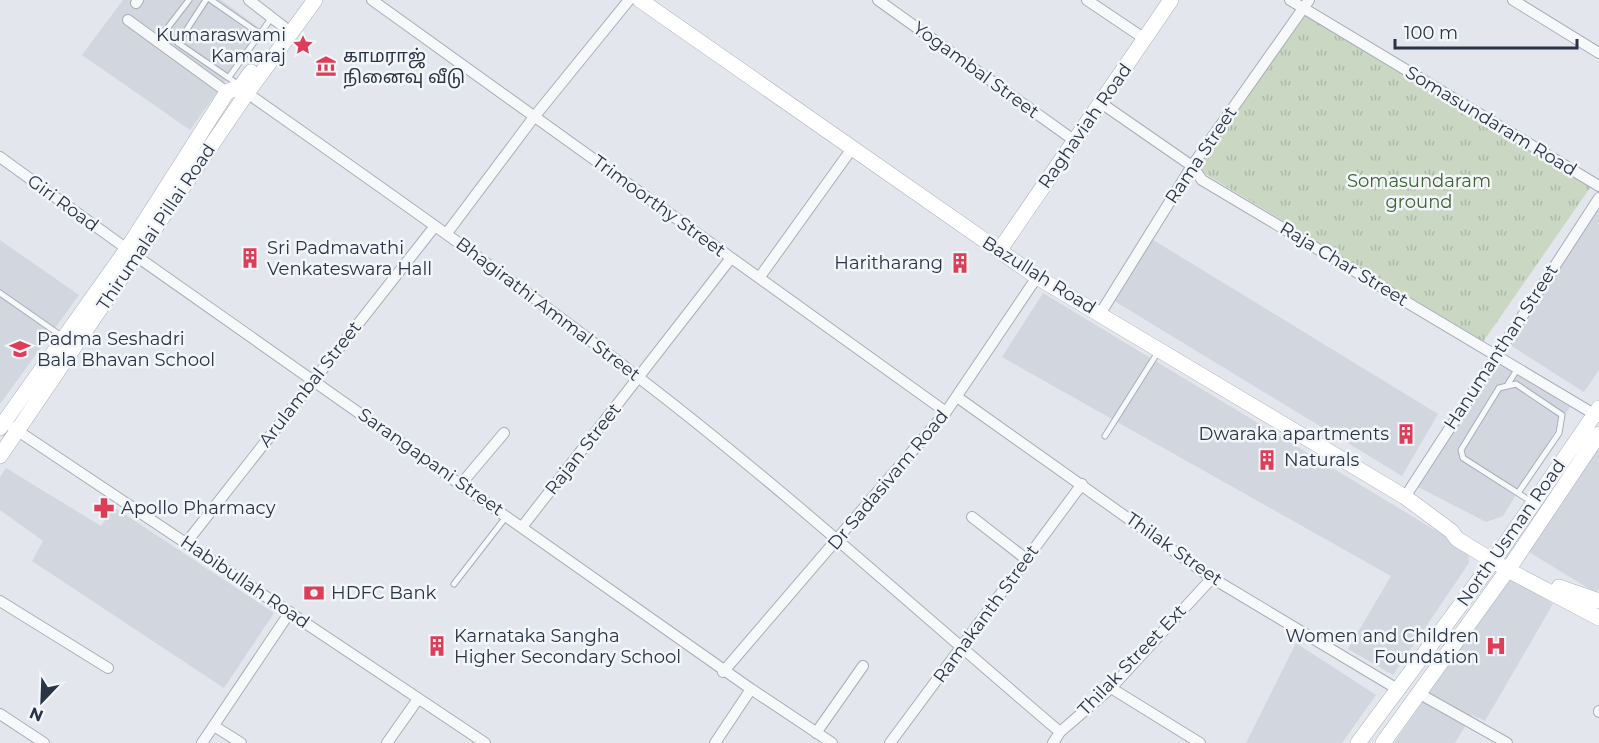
<svg xmlns="http://www.w3.org/2000/svg" width="1599" height="743" font-family="Montserrat,'Noto Sans Tamil',sans-serif">
	<style>
		.built { fill: #d1d6df }
		.park { fill: url(#park-tufts) }
		.lines { fill: none; stroke-linecap: round; stroke-linejoin: round }
		.lane-casing { stroke: #a7aeb8; stroke-width: 7 }
		.street-casing { stroke: #a7aeb8; stroke-width: 12 }
		.secondary-casing { stroke: #a7aeb8; stroke-width: 16 }
		.lane { stroke: #f7f8fa; stroke-width: 5 }
		.street { stroke: #f7f8fa; stroke-width: 10 }
		.secondary { stroke: #fff; stroke-width: 15 }
		.labels { text-anchor: middle; dominant-baseline: central; stroke-width: 5; stroke-linejoin: round; paint-order: stroke }
		.poi-label { font-size: 18px; fill: #293447; stroke: #f3f6f9; text-anchor: start }
		.street-label { font-size: 18px; fill: #293447; stroke: #f3f6f9 }
		.park-label { font-size: 18px; fill: #3e6434; stroke: #f3f6f9 }
	</style>
	<defs>
		<pattern id="park-tufts" width="24" height="20" patternUnits="userSpaceOnUse" patternTransform="scale(1.5)"><rect width="24" height="20" fill="#c9d7c3"/><path d="M3 7l-1-3M5 7V3M7 7l1-3M15 17l-1-3M17 17v-4M19 17l1-3" fill="none" stroke="#adb9a9"/></pattern>
	</defs>
	<rect width="100%" height="100%" fill="#e3e7ed"/>
	<path class="built" d="M123 0H221L262 30 190 130 82 55Z
		M1599 208V370L1584 392 1510 345Z
		M1150 238 1438 414 1402 476 1111 299Z
		M0 240 79 295 0 404Z
		M1043 293 1468 550 1469 563 1393 675 1348 649 1391 576 1002 357Z
		M1497 363 1570 407 1503 516 1486 522 1418 487Z
		M1599 438V588L1596 593 1529 552Z
		M6 468 101 526 114 507 274 613 224 688 32 561 43 541 0 510V477Z
		M1510 577 1553 604 1485 721 1472 715 1455 743H1394Z
		M1296 643 1376 695 1342 743H1246Z"/>
	<path class="park" d="M1299 8 1592 185 1483 342 1194 167Z"/>
	<g class="lines">
		<g class="lane-casing">
			<path id="lane" d="M206 0 178 43 239 85
				M211 0 260 34 272 17
				M169 26 189 0
				M229 77 260 34
				M0 293 63 337
				M1508 384 1518 368
				M1105 436 1158 352
				M1518 493 1559 433 1562 415 1516 384 1499 388 1461 450 1463 458 1532 502
				M454 584 506 517"/>
		</g>
		<g class="street-casing">
			<path id="street" d="M249 0 284 27
				M372 0 946 412
				M878 0 1075 141
				M1087 0 1145 39
				M1290 0 1599 186
				M1513 0 1599 53
				M136 3 138 0
				M128 20 227 92
				M247 93C379 186 511 278 638 377 784 489 920 613 1060 732
				M1101 103 1192 166 1202 180 1599 417
				M0 157 127 249
				M447 233 534 117 629 0
				M136 256 751 689 715 743
				M759 278 851 150
				M1100 314 1192 166 1309 0
				M957 397 1212 578 1399 690
				M12 427 485 743
				M461 484 504 433
				M1405 497 1599 198
				M972 517 1026 559
				M522 527 731 258
				M186 543 435 226
				M0 601 108 668
				M723 672 946 412 1037 277
				M1111 688 1200 743
				M751 689 832 743
				M1420 694 1507 743
				M1599 712V711
				M0 714 44 743
				M214 726 241 743
				M816 733 863 666
				M202 743 290 612
				M387 743 418 699
				M890 743 1082 484
				M1053 743 1060 732 1111 688 1212 578"/>
		</g>
		<g class="secondary-casing">
			<path id="secondary" d="M640 0 1037 277 1405 497 1451 531 1457 539 1508 570 1599 618
				M999 251 1171 0
				M0 428 127 249 227 92 241 86 251 72
				M0 456 247 93 315 0
				M1559 587 1599 601
				M1358 743 1499 553 1599 408
				M1383 743 1514 561 1599 434"/>
		</g>
		<use href="#lane" class="lane"/>
		<use href="#street" class="street"/>
		<use href="#secondary" class="secondary"/>
	</g>
	<defs>
		<g id="sight-bare" transform="scale(1.62)"><path d="M0-6L1.8-2.2L6-1.7L2.9 1.2L3.7 5.4L0 3.3L-3.7 5.4L-2.9 1.2L-6-1.7L-1.8-2.2Z" fill="#dd3d57" stroke="#f3f6f9" stroke-width="2.5" paint-order="stroke"/></g>
		<g id="museum-bare" transform="scale(1.62)"><path d="M0-6L6-3V-2H-6V-3ZM-5-1h2V3h-2ZM-1-1h2V3h-2ZM3-1h2V3H3ZM-6 4H6V6H-6Z" fill="#dd3d57" stroke="#f3f6f9" stroke-width="2.5" paint-order="stroke"/></g>
		<g id="building-bare" transform="scale(1.62)"><path d="M-4-6H4V6H1V3H-1V6H-4ZM-2.5-4.3h1.7v1.8h-1.7ZM.8-4.3h1.7v1.8H.8ZM-2.5-1h1.7V.8h-1.7ZM.8-1h1.7V.8H.8Z" fill="#dd3d57" stroke="#f3f6f9" stroke-width="2.5" paint-order="stroke"/></g>
		<g id="school-bare" transform="scale(1.62)"><path d="M0-5L7-2L0 1L-7-2ZM-4 1L0 2.5L4 1V4Q0 6-4 4Z" fill="#dd3d57" stroke="#f3f6f9" stroke-width="2.5" paint-order="stroke"/></g>
		<g id="pharmacy-bare" transform="scale(1.62)"><path d="M-2-6h4v4h4v4h-4v4h-4v-4h-4v-4h4Z" fill="#dd3d57" stroke="#f3f6f9" stroke-width="2.5" paint-order="stroke"/></g>
		<g id="bank-bare" transform="scale(1.62)"><path d="M-6-4H6V4H-6ZM0-2.3a2.3 2.3 0 1 0 0 4.6a2.3 2.3 0 1 0 0-4.6Z" fill="#dd3d57" stroke="#f3f6f9" stroke-width="2.5" paint-order="stroke"/></g>
		<g id="hospital-bare" transform="scale(1.62)"><path d="M-5-5h3v3.5h4V-5h3V5h-3V1.5h-4V5h-3Z" fill="#dd3d57" stroke="#f3f6f9" stroke-width="2.5" paint-order="stroke"/></g>
	</defs>
	<g fill-rule="evenodd">
		<use href="#sight-bare" x="303" y="45"/>
		<use href="#museum-bare" x="326" y="66"/>
		<use href="#building-bare" x="250" y="258"/>
		<use href="#building-bare" x="960" y="263"/>
		<use href="#school-bare" x="20" y="349"/>
		<use href="#building-bare" x="1406" y="434"/>
		<use href="#building-bare" x="1267" y="460"/>
		<use href="#pharmacy-bare" x="104" y="508"/>
		<use href="#bank-bare" x="314" y="593"/>
		<use href="#building-bare" x="437" y="646"/>
		<use href="#hospital-bare" x="1496" y="646"/>
	</g>
	<g class="labels">
		<g class="poi-label">
			<text x="286" y="35" text-anchor="end">Kumaraswami<tspan x="286" dy="21">Kamaraj</tspan></text>
			<text x="343" y="56">காமராஜ்<tspan x="343" dy="21">நினைவு வீடு</tspan></text>
			<text x="267" y="248">Sri Padmavathi<tspan x="267" dy="21">Venkateswara Hall</tspan></text>
			<text x="943" y="263" text-anchor="end">Haritharang</text>
			<text x="37" y="339">Padma Seshadri<tspan x="37" dy="21">Bala Bhavan School</tspan></text>
			<text x="1389" y="434" text-anchor="end">Dwaraka apartments</text>
			<text x="1284" y="460">Naturals</text>
			<text x="121" y="508">Apollo Pharmacy</text>
			<text x="331" y="593">HDFC Bank</text>
			<text x="454" y="636">Karnataka Sangha<tspan x="454" dy="21">Higher Secondary School</tspan></text>
			<text x="1479" y="636" text-anchor="end">Women and Children<tspan x="1479" dy="21">Foundation</tspan></text>
		</g>
		<g class="street-label">
			<text transform="translate(976 70) rotate(36)">Yogambal Street</text>
			<text transform="translate(1491 121) rotate(31)">Somasundaram Road</text>
			<text transform="translate(1085 126) rotate(-55)">Raghaviah Road</text>
			<text transform="translate(1201 155) rotate(-56)">Rama Street</text>
			<text transform="translate(63 203) rotate(36)">Giri Road</text>
			<text transform="translate(659 206) rotate(36)">Trimoorthy Street</text>
			<text transform="translate(156 227) rotate(-56)">Thirumalai Pillai Road</text>
			<text transform="translate(1344 264) rotate(31)">Raja Char Street</text>
			<text transform="translate(1039 275) rotate(32)">Bazullah Road</text>
			<text transform="translate(548 309) rotate(37)">Bhagirathi Ammal Street</text>
			<text transform="translate(1501 347) rotate(-57)">Hanumanthan Street</text>
			<text transform="translate(310 384) rotate(-52)">Arulambal Street</text>
			<text transform="translate(583 449) rotate(-52)">Rajan Street</text>
			<text transform="translate(431 462) rotate(35)">Sarangapani Street</text>
			<text transform="translate(888 480) rotate(-50)">Dr Sadasivam Road</text>
			<text transform="translate(1511 533) rotate(-55)">North Usman Road</text>
			<text transform="translate(1174 549) rotate(35)">Thilak Street</text>
			<text transform="translate(245 582) rotate(34)">Habibullah Road</text>
			<text transform="translate(986 614) rotate(-54)">Ramakanth Street</text>
			<text transform="translate(1132 660) rotate(-46)">Thilak Street Ext</text>
		</g>
		<g class="park-label">
			<text x="1419" y="181">Somasundaram<tspan x="1419" dy="21">ground</tspan></text>
		</g>
	</g>
	<g transform="translate(42 701) rotate(203)" stroke="#f3f6f9" stroke-width="4.5" paint-order="stroke">
	<path d="M0-4.5L10 22L0 15L-10 22Z" fill="#293447"/>
	<text y="-9" font-size="16" font-weight="bold" text-anchor="middle" fill="#293447">N</text>
	</g>
	<path d="M1395 39v9h182v-9" fill="none" stroke="#293447" stroke-width="3"/>
	<text x="1404" y="39" font-size="18" fill="#293447" stroke="#f3f6f9" stroke-width="4.5" paint-order="stroke">100 m</text>
</svg>
